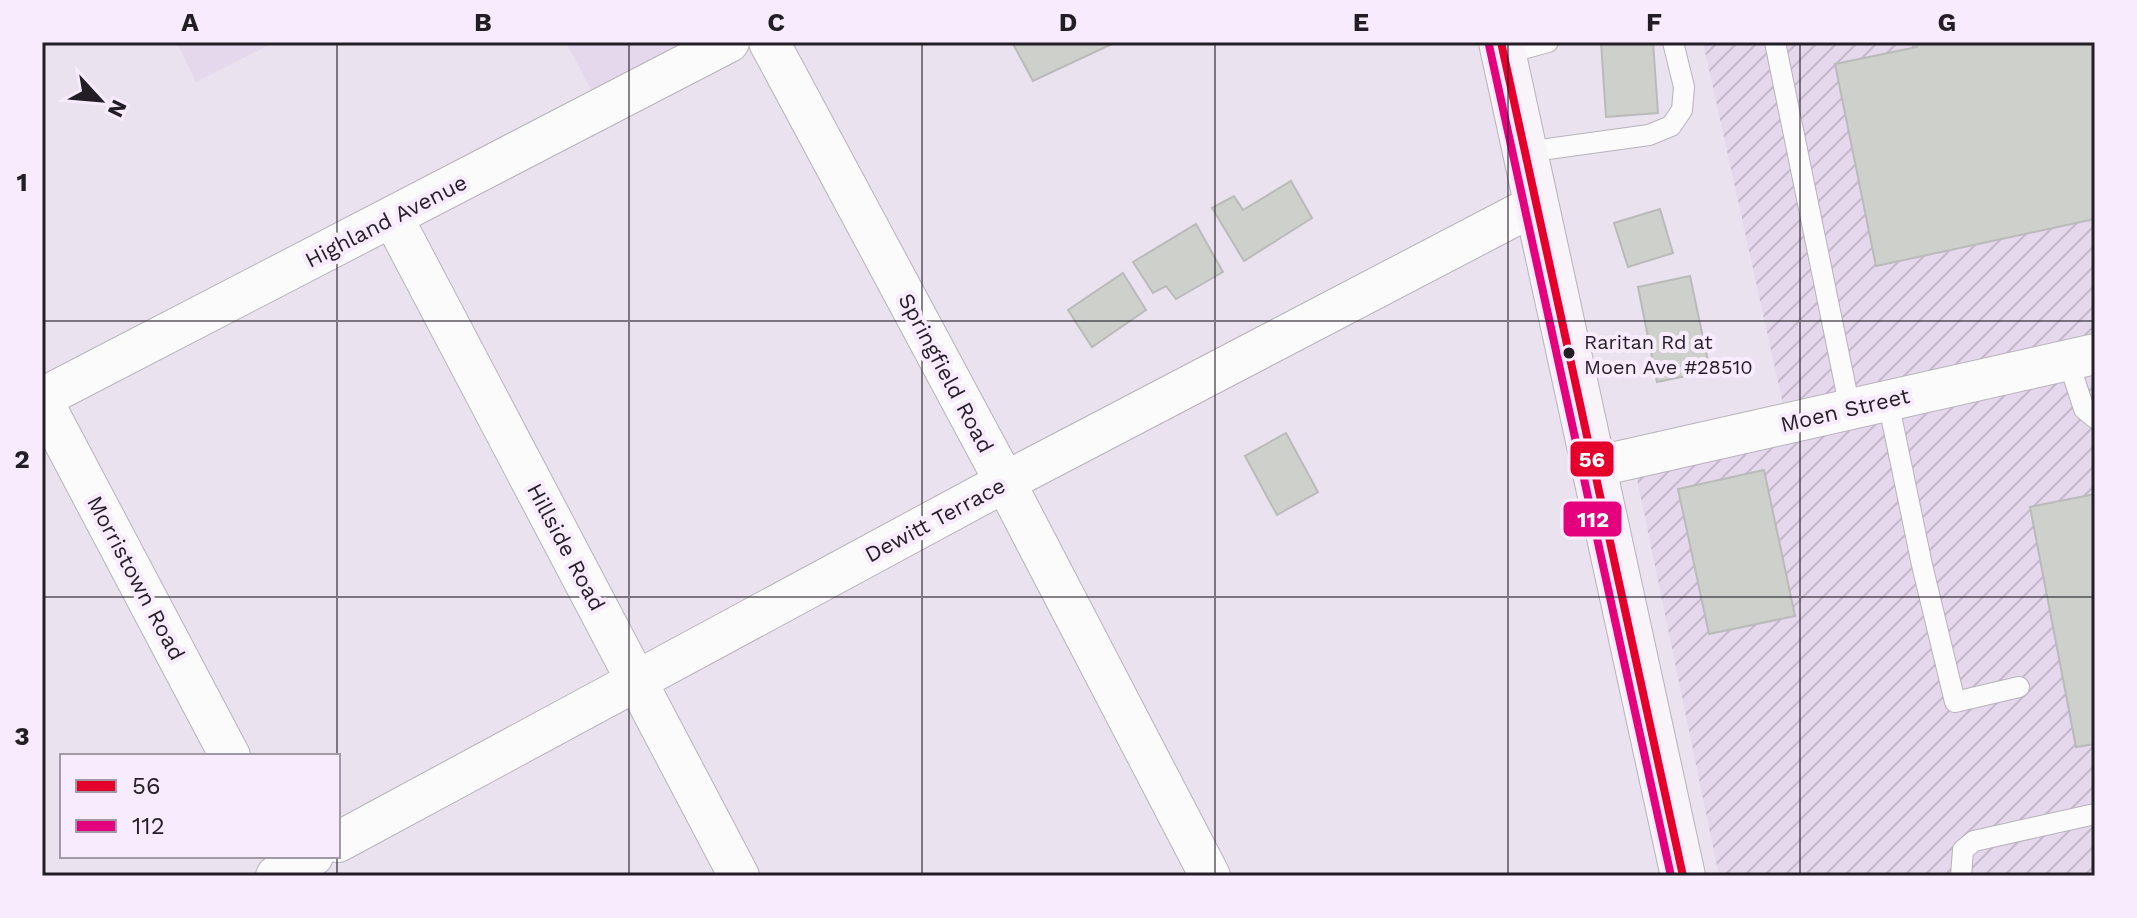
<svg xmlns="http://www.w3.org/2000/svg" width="2137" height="918" font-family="'Work Sans',sans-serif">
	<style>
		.built { fill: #e5d7ec }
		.industrial { fill: url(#industrial-furrows) }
		.building { fill: #cdd0cb; stroke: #bbbabb; stroke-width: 2 }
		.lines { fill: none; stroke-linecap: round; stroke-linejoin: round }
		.lane-casing { stroke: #b8b2bb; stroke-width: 22 }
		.street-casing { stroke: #b8b2bb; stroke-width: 42 }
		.secondary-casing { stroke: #b8b2bb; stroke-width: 46 }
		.lane { stroke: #fcfbfc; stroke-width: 20 }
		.street { stroke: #fcfbfc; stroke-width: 40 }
		.secondary { stroke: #f8f4f9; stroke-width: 44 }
		.bus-1-casing { stroke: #f7ebfd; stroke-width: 14 }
		.bus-2-casing { stroke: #f7ebfd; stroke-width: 14 }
		.bus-1 { stroke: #e4002b; stroke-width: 8 }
		.bus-2 { stroke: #e5007d; stroke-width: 8 }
		.grid { fill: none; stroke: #231e26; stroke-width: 2; stroke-opacity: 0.55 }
		.bus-dot { fill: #231e26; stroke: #f7ebfd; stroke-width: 3 }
		.labels { text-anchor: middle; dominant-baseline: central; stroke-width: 8; stroke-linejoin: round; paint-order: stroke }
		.bus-label { font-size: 20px; fill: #231e26; stroke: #f7ebfd; text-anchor: start }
		.street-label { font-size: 22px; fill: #231e26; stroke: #f7ebfd }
		.line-badge { stroke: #f7ebfd; stroke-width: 3 }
		.badge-label { font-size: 22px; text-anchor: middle; font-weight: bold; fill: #fff }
		.neatline { fill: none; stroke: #231e26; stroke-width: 3 }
		.grid-label { font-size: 26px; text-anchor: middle; font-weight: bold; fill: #231e26 }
	</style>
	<defs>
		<pattern id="industrial-furrows" width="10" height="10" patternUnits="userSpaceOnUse" patternTransform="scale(2)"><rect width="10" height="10" fill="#e5d7ec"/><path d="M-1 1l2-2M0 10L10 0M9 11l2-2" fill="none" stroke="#c4b8ca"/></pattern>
	</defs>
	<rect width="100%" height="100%" fill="#eae2ee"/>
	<path class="built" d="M177 42H275L196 82Z
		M566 42H716L598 103Z"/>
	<path class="industrial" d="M1703 42H2095V876H1719L1635 469 1788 427Z"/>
	<path class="building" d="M1012 42H1111L1112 44 1033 81Z
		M1601 42H1653L1658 113 1606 117Z
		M1916 42H2095V219L1876 266 1835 64 1917 47Z
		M1291 181 1312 218 1244 261 1212 208 1234 196 1243 210Z
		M1660 209 1673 253 1628 267 1614 223Z
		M1196 224 1223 272 1176 299 1166 286 1153 293 1133 262Z
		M1123 273 1146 310 1092 347 1068 310Z
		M1690 276 1710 371 1657 382 1638 287Z
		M1286 433 1318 492 1277 515 1245 456Z
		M1764 470 1795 616 1709 634 1678 489Z
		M2095 494V744L2076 747 2030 507Z"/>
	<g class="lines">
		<g class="lane-casing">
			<path id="lane" d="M1775 42 1850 409
				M1504 54 1548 42
				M1526 152 1649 135 1671 126 1682 110 1684 87 1673 42
				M2068 360 2084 409 2095 418
				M1888 401 1922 565 1955 702 2019 687
				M1961 876 1963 850 1974 841 2095 814"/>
		</g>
		<g class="street-casing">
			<path id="street" d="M769 42 1005 482 1210 876
				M393 218 739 876
				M42 398 729 42
				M42 400 230 756
				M1594 467 2095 354
				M338 842 1005 482 1537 204
				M276 876 313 856"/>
		</g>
		<g class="secondary-casing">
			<path id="secondary" d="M1501 42 1683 876"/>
		</g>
		<use href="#lane" class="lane"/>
		<use href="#street" class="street"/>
		<use href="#secondary" class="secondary"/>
		<g class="bus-1-casing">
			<path id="bus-1" d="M1501 42 1683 876"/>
		</g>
		<g class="bus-2-casing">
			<path id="bus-2" d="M1489 45 1671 876"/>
		</g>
		<use href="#bus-1" class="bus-1"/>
		<use href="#bus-2" class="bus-2"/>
	</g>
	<path class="grid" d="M337 42V756M629 42V876M922 42V876M1215 42V876M1508 42V876M1800 42V876M42 321H2095M42 597H2095M337 856V876"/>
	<circle class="bus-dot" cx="1569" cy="353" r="7"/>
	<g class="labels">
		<g class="bus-label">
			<text x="1584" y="342">Raritan Rd at<tspan x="1584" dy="25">Moen Ave #28510</tspan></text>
		</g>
		<g class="street-label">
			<text transform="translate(386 221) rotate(-27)">Highland Avenue</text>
			<text transform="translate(946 373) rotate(62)">Springfield Road</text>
			<text transform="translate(1845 410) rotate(-13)">Moen Street</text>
			<text transform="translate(935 520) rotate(-28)">Dewitt Terrace</text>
			<text transform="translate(566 547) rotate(62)">Hillside Road</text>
			<text transform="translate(136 578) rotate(62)">Morristown Road</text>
		</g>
	</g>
	<g class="line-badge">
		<rect x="1569" y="440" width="46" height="38" rx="8" fill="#e4002b"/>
		<rect x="1562" y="500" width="61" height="38" rx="8" fill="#e5007d"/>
	</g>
	<g class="badge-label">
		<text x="1592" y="467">56</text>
		<text x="1593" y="527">112</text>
	</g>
	<rect width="2137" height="918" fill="none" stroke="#f7ebfd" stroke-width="88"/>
	<rect x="60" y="754" width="280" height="104" fill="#f7ebfd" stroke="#a299a7" stroke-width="2"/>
	<rect x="76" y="780" width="40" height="12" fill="#e4002b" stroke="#a299a7" stroke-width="2"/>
	<text x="132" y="794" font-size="24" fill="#231e26">56</text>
	<rect x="76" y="820" width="40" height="12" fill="#e5007d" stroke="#a299a7" stroke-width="2"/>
	<text x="132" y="834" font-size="24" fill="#231e26">112</text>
	<g transform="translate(100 100) rotate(116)" stroke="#f7ebfd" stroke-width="6" paint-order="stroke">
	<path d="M0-6L14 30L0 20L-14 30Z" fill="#231e26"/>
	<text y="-12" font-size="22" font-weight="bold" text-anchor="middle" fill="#231e26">N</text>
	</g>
	<rect x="44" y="44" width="2049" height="830" class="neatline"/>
	<g class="grid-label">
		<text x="190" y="31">A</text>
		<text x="483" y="31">B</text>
		<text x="776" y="31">C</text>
		<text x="1068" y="31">D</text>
		<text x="1361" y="31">E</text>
		<text x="1654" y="31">F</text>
		<text x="1947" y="31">G</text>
		<text x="22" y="191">1</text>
		<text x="22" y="468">2</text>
		<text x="22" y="745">3</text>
	</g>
</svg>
